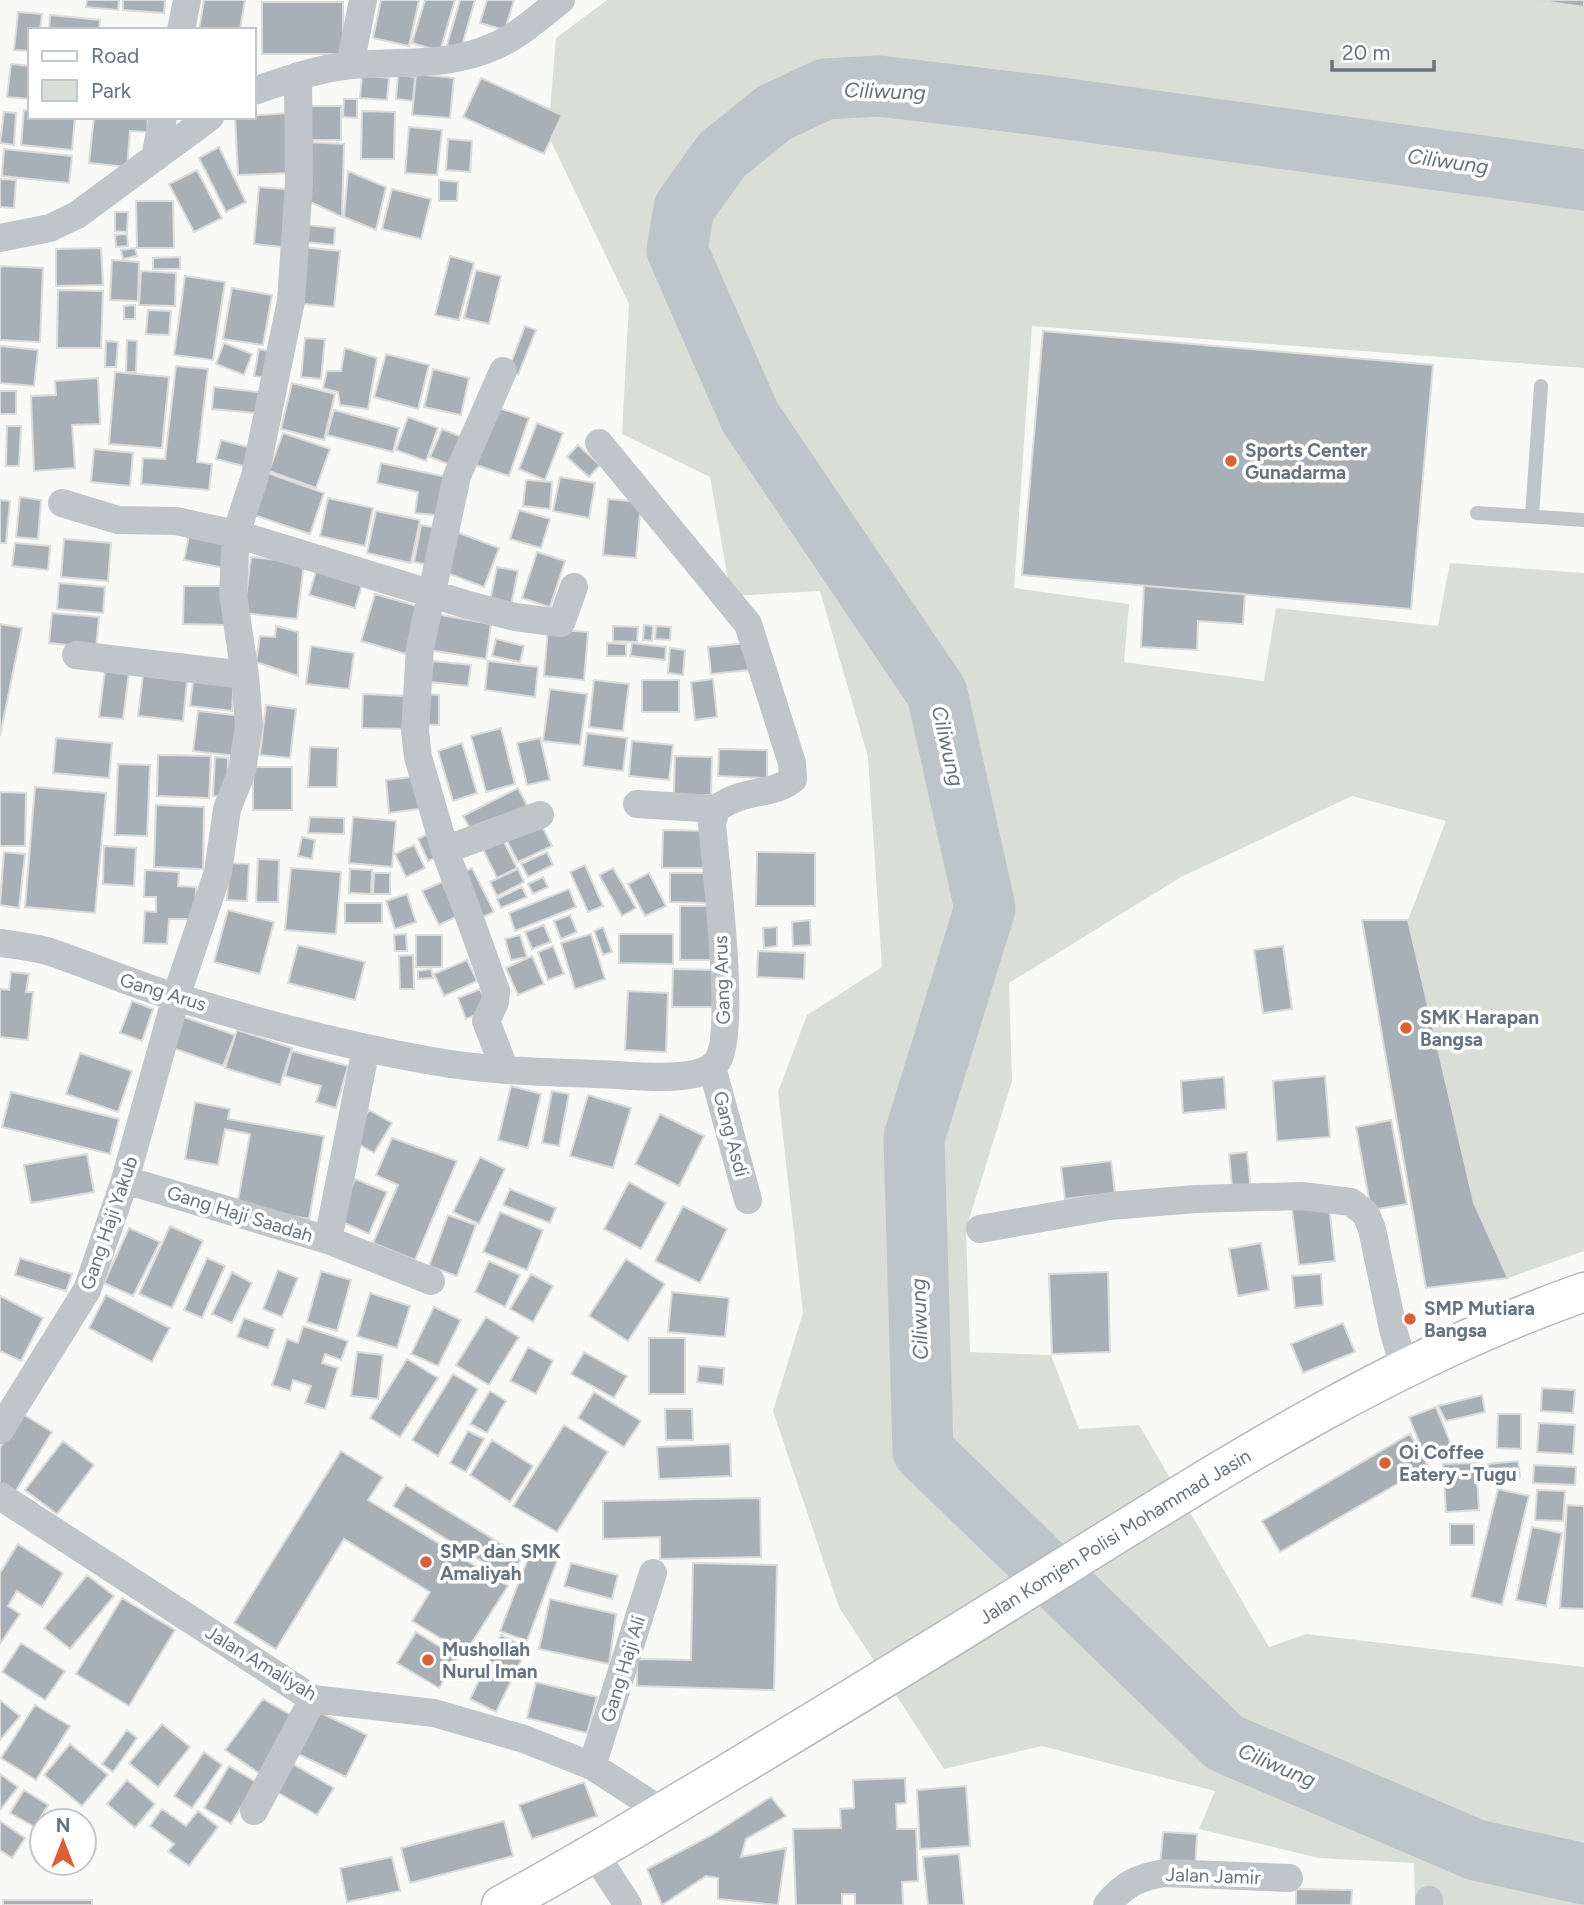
<svg xmlns="http://www.w3.org/2000/svg" width="1584" height="1905" font-family="Figtree,sans-serif">
	<style>
		.green { fill: #d9ded7 }
		.lines { fill: none; stroke-linecap: round; stroke-linejoin: round }
		.river { stroke: #bbc5ca; stroke-width: 61 }
		.building { fill: #a8b0b7; stroke: #dbdbda; stroke-width: 2 }
		.primary-casing { stroke: #b4b9bd; stroke-width: 41 }
		.service { stroke: #c0c5c9; stroke-width: 14 }
		.minor { stroke: #c0c5c9; stroke-width: 28 }
		.primary { stroke: #fff; stroke-width: 38 }
		.poi-dot { fill: #db6036; stroke: #fff; stroke-width: 2.5 }
		.labels { text-anchor: middle; dominant-baseline: central; stroke-width: 7; stroke-linejoin: round; paint-order: stroke }
		.poi-label { font-size: 19px; font-weight: bold; fill: #667481; stroke: #fff; text-anchor: start }
		.street-label { font-size: 19px; fill: #667481; stroke: #fff }
		.water-label { font-size: 21px; font-style: italic; fill: #60737b; stroke: #fff }
	</style>
	<rect width="100%" height="100%" fill="#f9f9f7"/>
	<path class="green" d="M607 0H1584V368L1032 326 1014 588 1129 604 1124 662 1264 681 1276 608 1438 626 1450 563 1584 573V1251L1508 1278 1474 1203 1408 920 1446 821 1352 796 1181 877 1009 983 1012 1081 966 1229 970 1352 1051 1355 1079 1429 1139 1425 1269 1647 1306 1634 1584 1667V1905H1415L1414 1863 1319 1858 1199 1829 1215 1791 1042 1746 944 1769 839 1607 773 1411 803 1313 778 1092 807 1015 882 967 868 757 820 591 731 596 710 477 622 434 629 304 548 135 556 38Z"/>
	<g class="lines">
		<path class="river" d="M1584 180 1046 106 879 86 825 89 774 113 722 155 684 208 677 250 750 417 937 693 985 908 914 1138 923 1451 1225 1743 1476 1850 1584 1874"/>
	</g>
	<path class="building" d="M87 0H119L118 10 86 7Z
		M123 0H165L164 13 123 10Z
		M204 0H245L240 30H199Z
		M381 0H419L409 46 373 38Z
		M425 0H455L440 51 412 43Z
		M460 0H475L461 49 447 45Z
		M487 0H514L505 30 480 23Z
		M1535 0H1584V7Z
		M262 2H343V54H262Z
		M18 12 42 14 40 30H30V51L14 50Z
		M50 15 100 20 99 30H49Z
		M11 64 30 66V99L7 97Z
		M416 74 454 78 450 118 412 115Z
		M362 75 389 78 387 100 360 98Z
		M398 75 415 77 413 101 396 99Z
		M481 78 562 115 544 154 463 117Z
		M344 99H357V118L343 117Z
		M304 106H341V140H304Z
		M24 110 30 111V117H75L72 150 21 145Z
		M362 111 395 112 394 159H361Z
		M4 112 16 113 14 145 0 143Z
		M288 113 291 173 238 175 235 117Z
		M94 117H148L147 132 130 131 127 167 89 163Z
		M409 127 442 130 437 175 405 173Z
		M448 139 472 141 470 172 446 170Z
		M305 142 344 144 342 217 302 198Z
		M219 147 246 202 226 212 199 158Z
		M4 149 72 156 69 183 2 176Z
		M197 170 222 218 194 232 169 184Z
		M348 171 386 187 376 230 344 217Z
		M0 179 16 180 14 208 0 207Z
		M439 180 458 182 457 201H439Z
		M259 187 297 190 291 248 254 244Z
		M392 189 431 199 421 239 382 229Z
		M136 201H173L174 248H137Z
		M115 212H128L127 232 115 231Z
		M306 225 335 228 334 245 305 242Z
		M127 234 128 246 116 247 115 235Z
		M301 247 340 251 334 307 296 303Z
		M101 248 103 285 56 286V249Z
		M135 248 137 256 123 259 121 250Z
		M450 256 474 263 459 320 435 315Z
		M180 257V269H153V258Z
		M112 260 139 262 138 301 110 300Z
		M0 266 43 268 40 342 0 340Z
		M476 270 501 276 489 324 464 318Z
		M141 271 176 273 175 306 139 305Z
		M185 276 225 282 213 360 174 355Z
		M232 288 272 295 263 345 223 339Z
		M58 290 103 291 101 348H57Z
		M135 305V319H124V306Z
		M148 310 171 311 169 335 146 334Z
		M525 326 536 330 518 375 508 371Z
		M1043 331 1433 365 1411 609 1022 575Z
		M305 338 325 339 321 379 301 377Z
		M127 340 137 341 136 372H126Z
		M106 341 118 342 116 367H105Z
		M224 343 252 354 244 375 216 364Z
		M0 346 38 350 34 386 0 383Z
		M345 348 377 358 368 409 340 405 338 392 323 388 327 371H341Z
		M259 349 277 353 272 379 254 376Z
		M386 354 429 365 418 409 374 397Z
		M176 366 208 369 197 462 212 464 209 490 141 484 143 458 165 459Z
		M433 369 469 378 461 415 424 407Z
		M115 372 169 377 162 448 109 444Z
		M98 378 100 424 72 425 75 468 34 471 31 396 56 395 55 381Z
		M292 383 335 394 324 440 281 429Z
		M214 387 259 392 256 413 212 409Z
		M0 391H16V414H0Z
		M496 407 529 418 509 476 476 465Z
		M334 410 399 428 393 452 327 435Z
		M408 417 438 428 426 461 396 450Z
		M537 423 563 433 545 480 519 469Z
		M7 426H21L19 466H6Z
		M442 429 467 439 456 467 430 457Z
		M283 433 330 449 316 488 269 471Z
		M221 440 256 449 251 468 216 459Z
		M578 445 600 465 589 477 567 457Z
		M94 449 133 453 130 486 91 482Z
		M381 463 451 478 444 516 415 513 418 492 377 483Z
		M268 473 324 493 310 534 254 515Z
		M560 477 595 483 589 518 553 511Z
		M526 480 552 482 550 509 523 506Z
		M20 497 41 500 38 539 16 537Z
		M328 498 373 508 365 546 320 536Z
		M608 499 641 502 636 558 603 555Z
		M0 500 10 501 6 543H0Z
		M519 510 550 519 541 548 510 539Z
		M376 511 420 520 411 563 367 553Z
		M421 525 443 529 435 566 414 562Z
		M190 530 230 539 224 568 184 560Z
		M454 531 499 548 484 587 439 570Z
		M64 539 111 543 108 581 61 577Z
		M15 543 50 546 48 570 12 566Z
		M537 552 565 561 550 607 522 598Z
		M251 557 304 563 297 619 244 613Z
		M497 567 518 571 511 605 490 601Z
		M317 568 363 581 355 608 309 595Z
		M59 583 105 587 103 613 57 609Z
		M184 586H226V625L183 624Z
		M1144 586 1245 594 1243 624 1198 621 1197 650 1141 647Z
		M375 594 420 607 406 654 361 641Z
		M52 613 99 617 96 648 49 643Z
		M435 614 491 624 486 659 429 650Z
		M0 624 22 628 0 736Z
		M644 625 653 626 652 641 643 640Z
		M276 626 298 632V676L256 662 260 636 275 637Z
		M613 626 638 627 637 642 613 641Z
		M656 626 671 627 670 640 655 639Z
		M548 629 588 632 584 680 544 676Z
		M496 639 524 646 520 662 492 656Z
		M607 643 626 644V656H607Z
		M632 643 666 647 665 660 630 656Z
		M746 643 749 670 711 674 708 647Z
		M311 646 354 653 349 689 306 684Z
		M670 648 685 650 683 675 668 673Z
		M433 661 471 665 468 686 430 682Z
		M488 661 538 667 535 697 485 690Z
		M105 670 129 672 123 719 99 717Z
		M194 673 234 679 232 711 190 706Z
		M143 675 187 681 183 721 138 716Z
		M713 679 717 717 695 720 691 682Z
		M594 680 629 684 623 731 589 727Z
		M642 680H679V712H642Z
		M550 689 587 694 580 745 543 741Z
		M363 694 406 696 405 729 362 728Z
		M423 694 439 695V725L423 724Z
		M266 705 296 709 290 758 260 755Z
		M198 711 242 716 237 756 193 751Z
		M501 728 515 784 486 792 471 736Z
		M587 733 627 738 623 771 583 766Z
		M56 738 112 743 109 778 53 773Z
		M540 738 550 780 527 785 517 743Z
		M632 741 673 745 669 780 629 776Z
		M462 743 477 793 453 801 438 751Z
		M310 747 338 748 337 787H308Z
		M719 749 767 750V778L718 776Z
		M158 755 211 756 209 798 157 796Z
		M675 756 712 757 711 795H674Z
		M215 757 228 758 227 797 213 796Z
		M118 764 150 765 147 836 115 835Z
		M253 767H292V810H253Z
		M421 776 425 808 389 813 386 780Z
		M35 787 106 793 95 913 25 907Z
		M518 788 529 809 475 837 463 816Z
		M0 792 26 793 25 846H0Z
		M156 805 204 807 203 869 154 867Z
		M310 817 344 818V834L308 833Z
		M353 817 396 821 392 867 349 863Z
		M540 822 552 846 518 862 506 839Z
		M663 830 710 831V868H662Z
		M431 832 442 855 428 861 418 839Z
		M500 834 517 868 497 878 480 843Z
		M302 837 315 840 312 859 298 856Z
		M414 845 425 868 406 877 395 854Z
		M104 846 136 848 134 886 103 884Z
		M4 852 25 854 19 908 0 905Z
		M547 852 553 865 528 877 521 864Z
		M757 852 815 853V906H756Z
		M258 859 279 860 278 902H256Z
		M229 863 249 864 247 901 227 900Z
		M585 865 603 906 588 912 570 872Z
		M291 868 341 872 336 934 285 930Z
		M472 868 494 912 476 920 456 876Z
		M613 868 636 908 622 916 599 875Z
		M350 869 372 870 371 894 349 893Z
		M518 869 524 882 497 896 490 882Z
		M145 870 179 872 178 886 196 887 195 919H169L167 944 143 943 145 911 156 912V897H144Z
		M374 873H390V894H373Z
		M649 873 666 906 645 916 628 884Z
		M670 873H710L709 903 670 902Z
		M543 877 548 887 533 894 528 884Z
		M442 882 458 916 439 925 422 891Z
		M522 887 527 897 501 908 497 899Z
		M569 889 576 907 515 931 509 913Z
		M407 894 416 922 395 929 386 901Z
		M345 903H382V923H345Z
		M680 906H716V960H680Z
		M228 910 274 922 260 974 214 962Z
		M570 915 577 932 561 939 554 921Z
		M810 920 811 945 793 946 792 922Z
		M1362 920H1408L1474 1203 1508 1278 1426 1288Z
		M544 925 551 942 532 949 525 932Z
		M603 927 612 952 603 955 594 931Z
		M777 927V946L764 948 763 928Z
		M406 934 407 951H395L394 935Z
		M591 934 605 979 575 989 561 943Z
		M619 934H673V964L619 963Z
		M416 935H442V967H416Z
		M520 935 527 957 511 960 505 939Z
		M298 945 365 962 355 1000 288 983Z
		M553 946 564 974 548 980 538 952Z
		M1283 946 1292 1009 1263 1013 1254 950Z
		M758 951 805 953 804 979 757 977Z
		M413 955 414 989H400L399 956Z
		M532 956 544 984 518 995 506 968Z
		M467 960 477 981 444 996 434 974Z
		M431 969 433 978 418 979V971Z
		M673 969 717 970 716 1007H672Z
		M11 972 29 974 26 992H33L28 1040 0 1037V989L9 990Z
		M480 989 489 1009 466 1019 458 998Z
		M628 991 668 993 666 1052 625 1050Z
		M132 1001 153 1009 142 1041 120 1033Z
		M184 1017 235 1035 223 1066 173 1048Z
		M237 1030 292 1048 280 1085 225 1068Z
		M292 1051 348 1066 336 1108 316 1102 321 1086 285 1076Z
		M80 1053 132 1071 118 1112 66 1094Z
		M1325 1076 1330 1137 1277 1141 1273 1081Z
		M1224 1077 1226 1109 1183 1113 1181 1081Z
		M511 1086 541 1094 528 1148 498 1140Z
		M552 1091 569 1094 559 1146 542 1143Z
		M11 1092 119 1119 110 1154 2 1127Z
		M588 1095 631 1108 613 1168 570 1156Z
		M195 1102 230 1109 228 1119 324 1136 309 1219 237 1206 250 1134 225 1129 218 1165 185 1159Z
		M369 1110 392 1123 374 1153 352 1140Z
		M660 1114 704 1136 679 1186 635 1164Z
		M1391 1120 1407 1204 1371 1210 1356 1127Z
		M392 1138 457 1161 415 1260 373 1243 398 1185 376 1175Z
		M1247 1152 1251 1194 1233 1196 1229 1154Z
		M87 1154 94 1192 31 1203 24 1165Z
		M480 1157 505 1169 479 1224 453 1212Z
		M1111 1161 1115 1193 1065 1199 1061 1167Z
		M355 1179 387 1192 369 1234 338 1220Z
		M629 1182 666 1203 641 1249 604 1229Z
		M510 1189 556 1208 550 1223 503 1205Z
		M1329 1205 1335 1261 1299 1265 1292 1209Z
		M683 1206 727 1229 700 1283 655 1261Z
		M500 1212 543 1230 527 1270 483 1252Z
		M448 1215 476 1225 457 1276 429 1266Z
		M170 1226 203 1241 172 1308 139 1294Z
		M129 1228 160 1242 133 1296 104 1283Z
		M1261 1243 1269 1290 1238 1296 1229 1249Z
		M20 1258 72 1274 66 1291 15 1275Z
		M207 1258 225 1266 202 1318 184 1310Z
		M626 1259 665 1284 628 1341 589 1316Z
		M489 1261 520 1275 505 1307 475 1292Z
		M278 1270 298 1278 282 1317 263 1309Z
		M321 1271 351 1280 337 1331 307 1322Z
		M232 1272 252 1283 232 1323 212 1314Z
		M1108 1272 1110 1352 1052 1354 1049 1274Z
		M531 1274 553 1286 533 1322 510 1309Z
		M1321 1274 1323 1305 1295 1308 1292 1276Z
		M672 1292 729 1298 725 1337 668 1332Z
		M370 1293 410 1306 397 1348 357 1336Z
		M106 1295 170 1328 152 1362 89 1328Z
		M0 1296 43 1318 21 1361 0 1351Z
		M434 1307 461 1320 438 1366 411 1354Z
		M486 1317 519 1337 489 1385 456 1365Z
		M244 1318 275 1329 268 1348 237 1337Z
		M1343 1323 1355 1352 1303 1373 1291 1344Z
		M303 1326 348 1341 341 1360 325 1354 322 1363 338 1368 325 1409 305 1403 311 1386 293 1380 290 1391 272 1385 287 1339 298 1343Z
		M649 1338H685V1394H649Z
		M528 1347 553 1361 536 1394 510 1381Z
		M357 1352 383 1355 378 1399 351 1396Z
		M584 1352 627 1376 614 1398 571 1374Z
		M407 1359 438 1378 400 1437 370 1418Z
		M699 1366 724 1368 723 1385 697 1382Z
		M453 1374 478 1389 438 1456 412 1440Z
		M1542 1388 1575 1390 1573 1413 1541 1411Z
		M490 1391 506 1401 487 1433 470 1424Z
		M594 1392 641 1421 624 1447 578 1418Z
		M1482 1395 1485 1412 1446 1421 1438 1406Z
		M1436 1407 1454 1452 1427 1462 1409 1417Z
		M665 1409H692L693 1440H666Z
		M21 1413 52 1432 12 1497 0 1489V1448Z
		M1498 1414H1521V1449L1497 1448Z
		M1539 1423 1575 1425 1573 1454 1537 1452Z
		M564 1425 608 1452 557 1532 513 1506Z
		M468 1431 484 1439 466 1472 450 1463Z
		M1410 1434 1428 1466 1280 1552 1262 1521Z
		M492 1440 533 1466 510 1502 470 1475Z
		M63 1441 94 1465 57 1514 25 1490Z
		M730 1444 731 1476 659 1479 657 1447Z
		M341 1451 383 1477 368 1500 508 1586 465 1653 412 1621 430 1592 344 1539 276 1649 234 1623Z
		M1518 1461 1520 1477 1490 1480 1488 1464Z
		M1476 1463 1479 1510 1446 1512 1443 1464Z
		M1534 1465 1576 1467 1575 1485 1533 1483Z
		M406 1485 522 1557 509 1578 393 1506Z
		M1498 1489 1529 1496 1502 1605 1471 1597Z
		M1537 1490 1565 1491 1563 1521 1535 1520Z
		M760 1498 761 1557 660 1559V1537L603 1539V1501Z
		M1567 1505 1584 1506V1609L1560 1608Z
		M1450 1524H1474V1545H1450Z
		M1532 1527 1562 1533 1546 1606 1516 1600Z
		M18 1544 63 1573 42 1607 17 1591 8 1606 20 1614 0 1644V1573Z
		M531 1551 557 1561 527 1641 500 1631Z
		M571 1563 618 1575 612 1599 564 1586Z
		M693 1563 777 1565 774 1690 637 1686V1659L691 1660Z
		M87 1575 114 1596 70 1649 44 1628Z
		M122 1598 175 1630 129 1706 76 1674Z
		M550 1599 616 1614 609 1664 539 1649Z
		M416 1632 458 1658 439 1688 397 1663Z
		M501 1635 527 1648 496 1712 470 1699Z
		M21 1643 65 1671 45 1700 2 1672Z
		M536 1682 597 1697 587 1733 527 1718Z
		M263 1699 296 1718 259 1773 225 1750Z
		M0 1700 20 1716 0 1740Z
		M35 1705 70 1726 36 1780 1 1758Z
		M315 1710 367 1735 346 1777 294 1752Z
		M162 1724 190 1747 158 1787 129 1763Z
		M127 1730 137 1738 113 1772 102 1764Z
		M70 1744 108 1775 82 1806 44 1775Z
		M204 1752 222 1765 192 1808 174 1796Z
		M291 1763 334 1788 317 1815 275 1791Z
		M229 1766 256 1782 231 1824 204 1808Z
		M0 1774 18 1787 0 1810Z
		M905 1778 906 1803 896 1804 897 1829H916L918 1881 902 1882 903 1905H855V1894H842V1905H796L793 1829 841 1828 840 1809 854 1808 853 1780Z
		M127 1780 155 1804 135 1828 107 1804Z
		M584 1782 597 1816 532 1839 519 1805Z
		M966 1786 970 1846 920 1849 917 1790Z
		M24 1790 48 1805 35 1827 10 1813Z
		M771 1797 786 1816 746 1839 741 1857 786 1848 778 1905 718 1899V1878L706 1876 662 1905 647 1869 712 1835Z
		M162 1809 186 1826 198 1811 218 1827 189 1866 168 1851 174 1844 150 1826Z
		M0 1821 25 1838 12 1858 0 1850Z
		M504 1821 513 1856 410 1883 401 1848Z
		M1163 1832 1197 1834 1195 1870 1160 1867Z
		M959 1854 964 1905H928L923 1857Z
		M392 1857 400 1891 347 1902 340 1868Z
		M1296 1889 1352 1890 1351 1905H1296Z
		M3 1900H92V1905H3Z"/>
	<g class="lines">
		<g class="primary-casing">
			<g id="primary">
				<path id="s1" d="M501 1905C576 1865 649 1820 723 1776 836 1708 948 1640 1059 1570 1227 1465 1396 1358 1584 1292"/>
			</g>
		</g>
		<path class="service" d="M1477 513 1584 520
			M1532 516 1541 386"/>
		<path class="minor" d="M181 30 187 0
			M350 65 363 0
			M254 91C286 80 319 68 352 65 402 61 449 67 495 46 519 36 541 15 561 0
			M155 158 163 117
			M0 238 50 228 77 215 210 117
			M503 371 457 476 420 648 415 731 418 757 445 850 496 991 495 1002 486 1021 505 1070
			M62 503 118 520 176 521 236 534 465 604 515 617 561 623 574 587
			M76 655 245 675
			M637 804 716 809
			M445 850 540 815
			M0 943C15 945 32 947 47 951 90 965 132 984 176 997 260 1023 346 1046 432 1061 493 1072 555 1072 617 1075 641 1076 703 1084 718 1060 736 1030 716 868 712 824L716 809C744 788 773 796 793 779L792 763 748 624 599 443
			M712 1067 748 1200
			M125 1180 328 1240 431 1281
			M980 1229 1110 1206 1196 1199 1302 1196 1351 1202 1366 1214 1372 1229 1393 1329 1404 1368
			M328 1240 366 1048
			M0 1430 87 1290 125 1180 176 997 218 872 227 809 242 771 249 725 245 675 233 594 236 534 255 476 291 301 299 183 298 76
			M0 1496 313 1699 434 1713 524 1739 592 1766 663 1812
			M592 1766 653 1573
			M254 1811 313 1699
			M594 1853 628 1905
			M1107 1905C1124 1884 1139 1877 1165 1873L1289 1878
			M1429 1905V1900"/>
		<use href="#primary" class="primary"/>
	</g>
	<g class="poi-dot">
		<circle cx="1231" cy="461" r="7"/>
		<circle cx="1406" cy="1028" r="7"/>
		<circle cx="1410" cy="1319" r="7"/>
		<circle cx="1385" cy="1463" r="7"/>
		<circle cx="426" cy="1562" r="7"/>
		<circle cx="428" cy="1660" r="7"/>
	</g>
	<g class="labels">
		<g class="poi-label">
			<text x="1245" y="450">Sports Center<tspan x="1245" dy="22">Gunadarma</tspan></text>
			<text x="1420" y="1017">SMK Harapan<tspan x="1420" dy="22">Bangsa</tspan></text>
			<text x="1424" y="1308">SMP Mutiara<tspan x="1424" dy="22">Bangsa</tspan></text>
			<text x="1399" y="1452">Oi Coffee<tspan x="1399" dy="22">Eatery - Tugu</tspan></text>
			<text x="440" y="1551">SMP dan SMK<tspan x="440" dy="22">Amaliyah</tspan></text>
			<text x="442" y="1649">Mushollah<tspan x="442" dy="22">Nurul Iman</tspan></text>
		</g>
		<g class="street-label">
			<text transform="translate(722 980) rotate(-92)">Gang Arus</text>
			<text transform="translate(163 992) rotate(17)">Gang Arus</text>
			<text transform="translate(731 1134) rotate(75)">Gang Asdi</text>
			<text transform="translate(240 1214) rotate(17)">Gang Haji Saadah</text>
			<text transform="translate(109 1223) rotate(-71)">Gang Haji Yakub</text>
			<text stroke="none"><textPath href="#s1" startOffset="716">Jalan Komjen Polisi Mohammad Jasin</textPath></text>
			<text transform="translate(261 1663) rotate(31)">Jalan Amaliyah</text>
			<text transform="translate(623 1669) rotate(-73)">Gang Haji Ali</text>
			<text transform="translate(1213 1876) rotate(2)">Jalan Jamir</text>
		</g>
		<g class="water-label">
			<text transform="translate(885 91) rotate(2)">Ciliwung</text>
			<text transform="translate(1448 161) rotate(8)">Ciliwung</text>
			<text transform="translate(948 746) rotate(77)">Ciliwung</text>
			<text transform="translate(919 1319) rotate(-92)">Ciliwung</text>
			<text transform="translate(1277 1765) rotate(23)">Ciliwung</text>
		</g>
	</g>
	<rect x="28" y="28" width="228" height="91" fill="#ffffff" stroke="#c2c7cd" stroke-width="2"/>
	<rect x="42" y="51" width="35" height="10" fill="#ffffff" stroke="#c2c7cd" stroke-width="2"/>
	<text x="91" y="63" font-size="21" fill="#667481">Road</text>
	<rect x="42" y="80" width="35" height="21" fill="#d9ded7" stroke="#c2c7cd" stroke-width="2"/>
	<text x="91" y="98" font-size="21" fill="#667481">Park</text>
	<g transform="translate(63 1842)"><circle r="33" fill="#ffffff" stroke="#c2c7cd" stroke-width="2"/>
	<path d="M0-5L12 26L0 18L-12 26Z" fill="#db6036"/>
	<text y="-10" font-size="19" font-weight="bold" text-anchor="middle" fill="#667481">N</text>
	</g>
	<path d="M1332 60v10h102v-10" fill="none" stroke="#667481" stroke-width="3.5"/>
	<text x="1342" y="60" font-size="21" fill="#667481" stroke="#ffffff" stroke-width="5" paint-order="stroke">20 m</text>
</svg>
